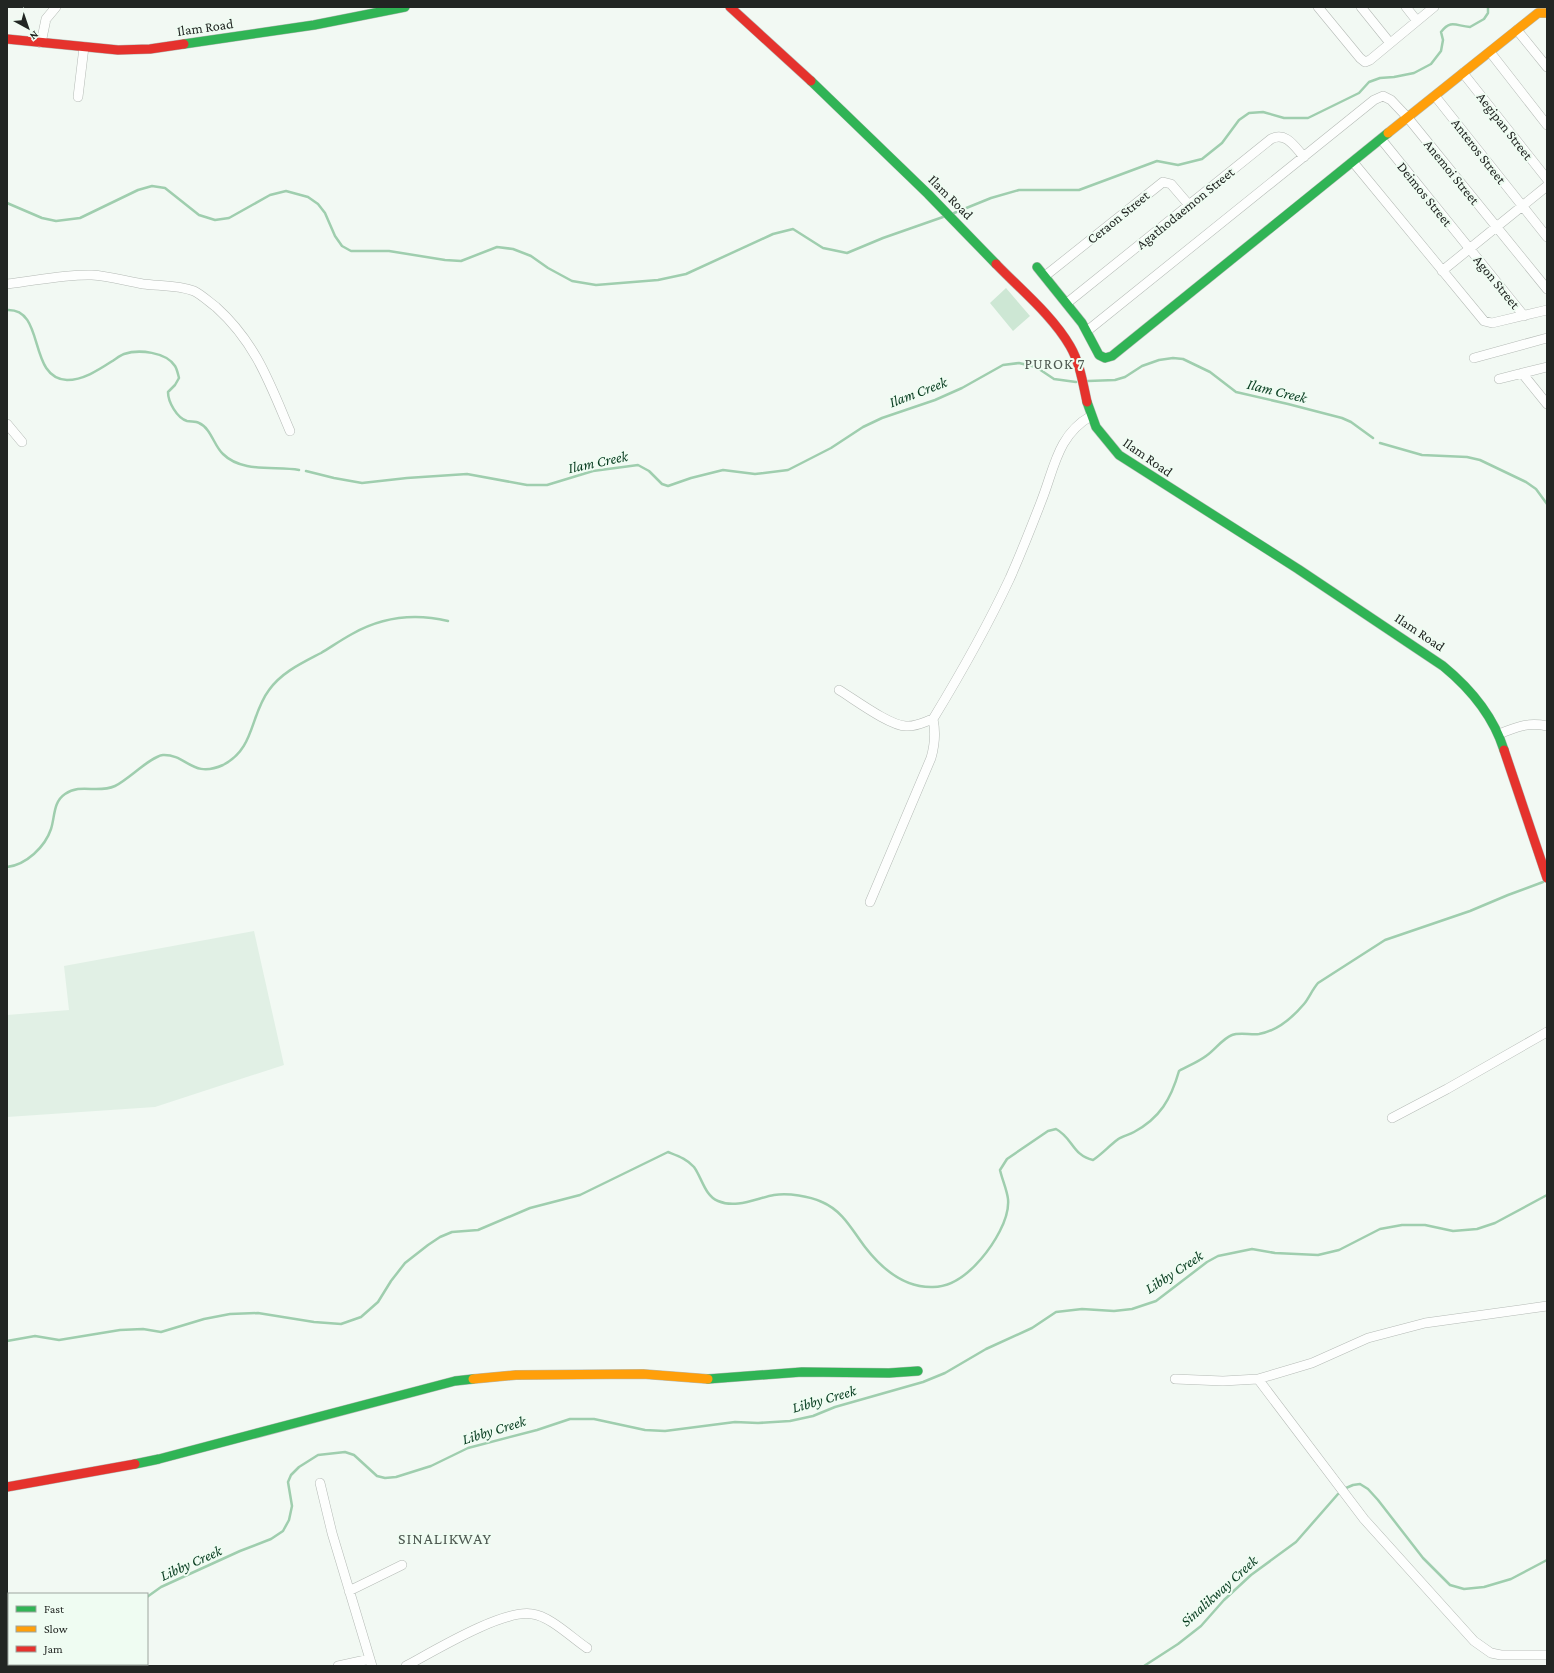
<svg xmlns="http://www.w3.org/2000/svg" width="1554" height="1673" font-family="'Crimson Pro',serif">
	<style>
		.built { fill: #e1f0e5 }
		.green { fill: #cde7d4 }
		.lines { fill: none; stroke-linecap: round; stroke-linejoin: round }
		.stream { stroke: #9fceae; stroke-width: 2.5 }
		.street-casing { stroke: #b4bab5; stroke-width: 10 }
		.fast-casing { stroke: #b4bab5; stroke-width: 10 }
		.slow-casing { stroke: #b4bab5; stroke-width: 10 }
		.jam-casing { stroke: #b4bab5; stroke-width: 10 }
		.street { stroke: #fdfefd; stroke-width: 9 }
		.fast { stroke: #30b455; stroke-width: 9 }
		.slow { stroke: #ff9f0a; stroke-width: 9 }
		.jam { stroke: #e5322d; stroke-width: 9 }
		.labels { text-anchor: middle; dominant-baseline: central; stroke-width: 4; stroke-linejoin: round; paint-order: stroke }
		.street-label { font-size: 14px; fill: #222623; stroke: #effcf2 }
		.neighbourhood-label { font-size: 15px; letter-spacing: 1px; fill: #4e5951; stroke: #effcf2 }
		.water-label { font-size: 15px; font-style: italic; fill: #083d20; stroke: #effcf2 }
		.quarter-label { font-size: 16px; letter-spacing: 1px; fill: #4e5951; stroke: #effcf2 }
	</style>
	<rect width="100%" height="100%" fill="#f2f9f3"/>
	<path class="built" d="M254 931 284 1065 155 1107 7 1117V1015L69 1010 64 966Z"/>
	<path class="green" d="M1006 288 1030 316 1013 331 990 303Z"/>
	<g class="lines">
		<path class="stream" d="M7 203 42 218 56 221 80 218 138 190 152 186 165 188 199 215 215 220 229 218 270 195 286 191 308 197 318 204 325 213 335 236 342 246 351 251H389L445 260 461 261 497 247 513 249 531 256 548 268 572 281 596 285 658 280 686 274 773 234 793 229 823 248 847 253 883 238 943 217
			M954 213 991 198 1019 190H1079L1157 161 1178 165 1202 159 1222 143 1239 120 1249 113 1263 112 1284 118H1308L1359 93 1369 82 1380 78 1394 77 1414 73 1431 64 1441 51 1443 40 1441 32C1451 19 1456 26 1470 27L1484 19 1488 13V7
			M7 310C46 308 27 378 67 380 84 380 100 369 114 360 117 358 121 355 124 354 139 349 166 352 175 366 177 369 178 374 179 378L175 385 168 392C168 402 177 418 187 421 191 422 196 421 199 423 211 428 214 446 223 454 242 473 275 466 299 470
			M1088 381 1115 380 1125 377 1142 366 1159 360 1173 358 1183 359 1210 372 1236 392 1288 404 1342 418 1351 422 1373 438
			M1380 443 1422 455 1467 457 1480 460 1526 482 1536 489 1547 504
			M306 471 334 478 362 483 407 478 467 474 527 485H547L593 471 638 465 649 471 662 484 668 486 691 478 723 470 755 474 788 470 831 448 863 427 882 418 935 400 962 388 1003 365 1019 363 1036 367 1054 379 1076 382
			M7 867C26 865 45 847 51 829 55 817 53 802 65 794 81 783 97 794 115 786 128 780 151 756 163 755 187 754 192 779 223 765 255 749 250 715 269 690 282 672 302 663 321 653 331 647 341 640 352 634 382 617 414 613 448 621
			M7 1341 35 1336 59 1340 120 1330 143 1329 161 1332 204 1319 230 1314 258 1313 314 1322 341 1324 361 1317 378 1302 391 1281 405 1263 428 1245 440 1237 452 1232 478 1230 530 1208 580 1195 668 1152C678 1156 687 1159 694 1167 702 1178 705 1196 718 1201 736 1209 757 1198 774 1195 789 1193 809 1196 822 1202 843 1211 852 1230 865 1247 882 1269 904 1288 933 1287 952 1287 969 1273 981 1259 993 1245 1010 1219 1008 1199 1007 1190 1002 1179 1000 1170L1007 1159 1048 1131 1056 1129C1073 1138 1072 1155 1093 1160 1102 1154 1109 1146 1117 1140 1122 1136 1129 1135 1134 1132 1160 1118 1171 1099 1179 1071 1188 1066 1198 1062 1206 1056 1215 1050 1222 1039 1232 1035 1239 1032 1251 1035 1259 1034 1277 1031 1293 1017 1304 1004 1309 998 1312 990 1318 983L1385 940 1470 911 1508 895 1543 882
			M1346 1488 1353 1485 1360 1484 1368 1489 1378 1500 1423 1558 1450 1585 1464 1589 1484 1587 1511 1579 1547 1560
			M147 1597 161 1587 240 1551 271 1539 283 1531 289 1520 292 1506 288 1482 291 1475 299 1467 318 1455 345 1452 354 1455 377 1476 385 1478 396 1477 431 1466 468 1448 537 1430 570 1419H594L645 1430 665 1431 735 1422 758 1423 790 1421 813 1416 835 1407 923 1382 945 1373 986 1349 1032 1328 1056 1312 1082 1309 1114 1311 1132 1309 1156 1301 1207 1262 1218 1256 1252 1249 1275 1253 1318 1255 1339 1250 1380 1229 1402 1225H1425L1453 1231 1477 1229 1495 1223 1547 1195
			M7 1656H9
			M1144 1666 1178 1644 1201 1626 1224 1600 1251 1575 1296 1542 1338 1494"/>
		<g class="street-casing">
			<path id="street" d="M1318 7 1360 58 1365 62 1370 60 1434 7
				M1361 7 1390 43
				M1406 7 1417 21
				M1517 30 1547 67
				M41 43 46 19 56 7
				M1490 52 1547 125
				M1463 73 1547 179
				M1435 96 1547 237
				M78 97 84 47
				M1381 139 1524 316
				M1353 162 1484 321 1492 323 1547 310
				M1442 271 1547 186
				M1045 276 1163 182 1171 184 1189 205
				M7 284C35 281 64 274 92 275 109 276 125 281 143 284 159 286 178 285 194 291 202 295 209 302 216 307 256 343 270 384 290 431
				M1067 303 1271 139C1286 131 1295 147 1304 157
				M1087 331 1374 100 1383 96 1391 100 1408 118 1547 289
				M1474 358 1547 338
				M1522 373 1547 404
				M1499 379 1547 367
				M7 424 22 442
				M839 690C854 699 890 726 906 726 916 727 924 722 933 719 961 673 987 627 1010 578 1021 553 1031 528 1041 502 1054 470 1057 435 1091 416
				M1499 734C1516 727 1528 722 1547 726
				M870 902 931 758C935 744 936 733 933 719
				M1392 1118 1447 1089 1547 1032
				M1175 1379 1223 1381 1258 1379 1312 1363 1368 1338 1425 1323 1547 1306
				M1258 1379 1364 1519 1474 1641 1491 1653 1501 1655H1547
				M320 1483 332 1533 372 1666
				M349 1591 402 1565
				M338 1666 370 1659
				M406 1666C434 1651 503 1609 532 1614 550 1616 572 1638 587 1648"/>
		</g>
		<g class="fast-casing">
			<path id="fast" d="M184 44 314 25 405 7
				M811 81 928 194 996 264
				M1037 267 1082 323 1099 355 1105 358 1112 356 1388 133
				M1087 402 1096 427 1119 455 1298 569 1443 666C1471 689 1493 715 1504 750
				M708 1379 802 1372 889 1373 918 1371
				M135 1464 159 1459 455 1381 473 1379"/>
		</g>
		<g class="slow-casing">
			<path id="slow" d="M1388 133 1538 13H1547
				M473 1379 516 1375 643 1374 708 1379"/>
		</g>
		<g class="jam-casing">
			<path id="jam" d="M730 7 811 81
				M7 39 118 50 150 49 184 44
				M996 264C1021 290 1052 315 1070 346 1080 363 1083 384 1087 402
				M1504 750 1547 878
				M7 1487 135 1464"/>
		</g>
		<use href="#street" class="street"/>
		<use href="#fast" class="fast"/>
		<use href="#slow" class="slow"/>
		<use href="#jam" class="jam"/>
	</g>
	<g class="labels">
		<g class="street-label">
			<text transform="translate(205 27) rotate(-8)">Ilam Road</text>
			<text transform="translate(1505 126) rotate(52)">Aegipan Street</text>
			<text transform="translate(1479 151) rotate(52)">Anteros Street</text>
			<text transform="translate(1452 172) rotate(51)">Anemoi Street</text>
			<text transform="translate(1425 194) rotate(51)">Deimos Street</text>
			<text transform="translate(951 197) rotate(45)">Ilam Road</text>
			<text transform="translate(1185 208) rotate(-39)">Agathodaemon Street</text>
			<text transform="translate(1118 217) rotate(-39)">Ceraon Street</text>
			<text transform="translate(1497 282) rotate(51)">Agon Street</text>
			<text transform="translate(1148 457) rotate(35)">Ilam Road</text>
			<text transform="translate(1420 632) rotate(34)">Ilam Road</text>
		</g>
		<g class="neighbourhood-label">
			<text x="1055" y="364">PUROK 7</text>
		</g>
		<g class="water-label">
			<text transform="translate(1277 391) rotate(14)">Ilam Creek</text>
			<text transform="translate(918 392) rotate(-21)">Ilam Creek</text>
			<text transform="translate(598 462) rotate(-12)">Ilam Creek</text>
			<text transform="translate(1174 1272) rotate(-33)">Libby Creek</text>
			<text transform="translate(824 1399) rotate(-16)">Libby Creek</text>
			<text transform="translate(494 1430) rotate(-17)">Libby Creek</text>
			<text transform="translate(191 1563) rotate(-24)">Libby Creek</text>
			<text transform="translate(1219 1591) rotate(-42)">Sinalikway Creek</text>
		</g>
		<g class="quarter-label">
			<text x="445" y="1538">SINALIKWAY</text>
		</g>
	</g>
	<rect width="1554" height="1673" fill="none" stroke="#222623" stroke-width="16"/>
	<rect x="8" y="1593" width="140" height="72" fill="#effcf2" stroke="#9da69f"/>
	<rect x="16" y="1606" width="20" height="6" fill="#30b455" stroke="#9da69f"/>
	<text x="44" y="1613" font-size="12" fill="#222623">Fast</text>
	<rect x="16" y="1626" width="20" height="6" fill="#ff9f0a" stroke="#9da69f"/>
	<text x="44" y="1633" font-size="12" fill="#222623">Slow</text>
	<rect x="16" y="1646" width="20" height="6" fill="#e5322d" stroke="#9da69f"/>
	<text x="44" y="1653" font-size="12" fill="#222623">Jam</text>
	<g transform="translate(28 28) rotate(140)" stroke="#effcf2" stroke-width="3" paint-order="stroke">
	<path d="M0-3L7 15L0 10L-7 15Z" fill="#222623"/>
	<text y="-6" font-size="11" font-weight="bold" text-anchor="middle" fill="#222623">N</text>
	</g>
</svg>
